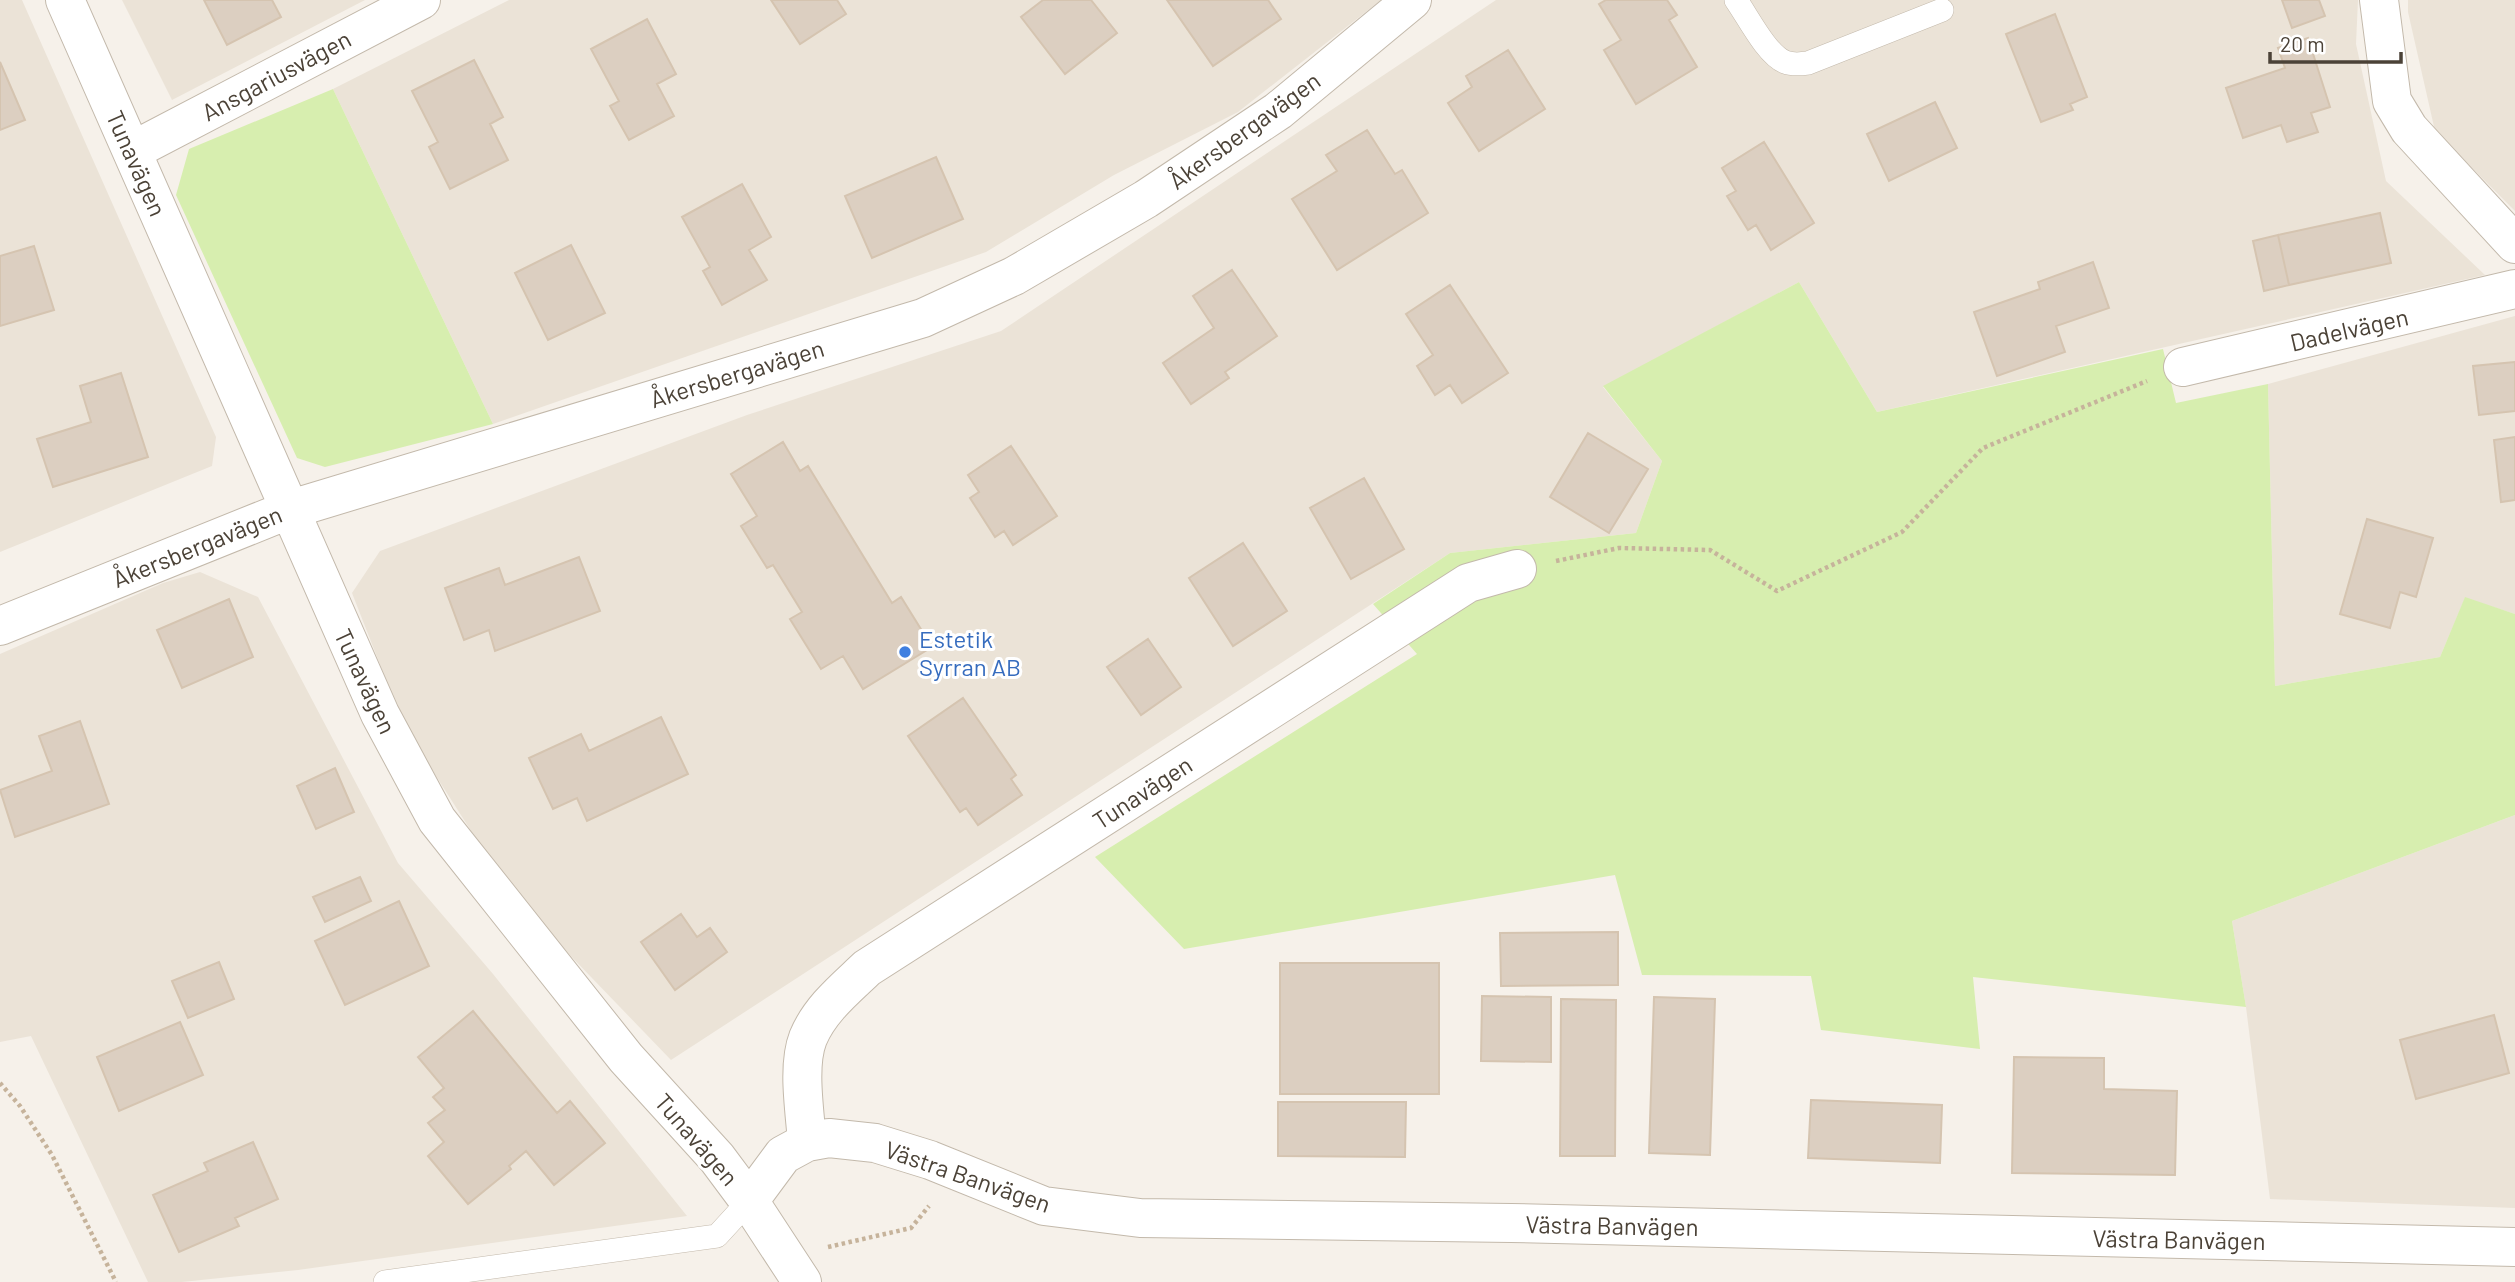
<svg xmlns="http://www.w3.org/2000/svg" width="2515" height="1282" font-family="Barlow,sans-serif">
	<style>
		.residential { fill: #ebe3d7 }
		.green { fill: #d7eeaf }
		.building { fill: #dccfc1; stroke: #d5c4b0; stroke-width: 2 }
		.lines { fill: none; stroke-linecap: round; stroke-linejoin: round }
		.service-casing { stroke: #c3b9ab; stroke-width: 24 }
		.minor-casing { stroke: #c3b9ab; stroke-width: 40 }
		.path { stroke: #c6b39b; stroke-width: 4.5; stroke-dasharray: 3.5 3.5; stroke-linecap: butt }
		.service { stroke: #fff; stroke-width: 23 }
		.minor { stroke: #fff; stroke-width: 38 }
		.shop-dot { fill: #3f7fe0; stroke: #fff; stroke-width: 2.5 }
		.labels { text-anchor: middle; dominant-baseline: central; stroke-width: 6; stroke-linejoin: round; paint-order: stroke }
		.street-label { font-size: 24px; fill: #4b4237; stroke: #fff }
		.shop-label { font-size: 24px; fill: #366cbe; stroke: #fff; text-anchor: start }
	</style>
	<rect width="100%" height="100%" fill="#f6f1ea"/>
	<path class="residential" d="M0 0H22L216 437 212 466 0 552Z
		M122 0H365L172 100Z
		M509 0H1381L1238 112 1114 175 986 252 493 424 333 89Z
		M1496 0H2358L2356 44 2386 181 2485 275 1877 412 1799 282 1603 387 1662 461 1636 533 1450 553 671 1060 512 895 404 726 352 593 380 551 747 415 1001 331Z
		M2408 0H2515V211L2435 131 2408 12Z
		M2515 316V614L2465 598 2440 657 2275 686 2268 384Z
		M200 572 258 597 398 863 493 974 687 1216 298 1270 182 1282H148L31 1036 0 1042V654L163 583Z
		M2515 815V1208L2270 1199 2246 1007 2232 921Z"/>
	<path class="green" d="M333 89 493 424 325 467 297 458 176 195 189 149Z
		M1799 282 1877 412 2163 349 2176 403 2268 384 2275 686 2440 657 2465 597 2515 614V815L2232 921 2246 1007 1973 977 1980 1049 1821 1030 1811 976 1642 975 1615 875 1184 949 1095 857 1417 654 1373 604 1450 553 1636 533 1662 461 1603 386Z"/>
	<path class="building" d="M204 0H272L281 17 227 45Z
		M771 0H837L846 14 800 44Z
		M1043 0H1091L1117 33 1065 74 1021 17Z
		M1167 0H1268L1281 19 1213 66Z
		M1606 0H1667L1677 15 1669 20 1697 67 1636 104 1604 50 1621 40 1599 4Z
		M2282 0H2319L2325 16 2292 28Z
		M2055 14 2087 97 2070 104 2073 110 2041 122 2006 34Z
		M647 19 676 74 657 84 674 116 629 140 610 106 619 101 591 49Z
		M2308 38 2330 107 2311 113 2318 132 2287 142 2281 125 2243 138 2226 88 2285 68 2278 48Z
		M1508 50 1545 109 1479 151 1448 103 1472 87 1466 76Z
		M474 60 503 117 490 124 508 160 450 189 429 147 438 142 412 91Z
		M0 62 25 120 0 130Z
		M1935 102 1957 148 1889 181 1867 134Z
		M1367 130 1395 174 1402 170 1428 213 1337 270 1292 199 1337 171 1326 155Z
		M1764 142 1814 223 1771 250 1756 225 1748 230 1727 196 1736 191 1722 168Z
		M936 157 963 219 872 258 845 196Z
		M742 184 771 237 749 250 767 280 722 305 703 271 710 267 682 217Z
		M2380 213 2391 263 2289 285 2278 235Z
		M2278 235 2289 285 2264 291 2253 241Z
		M571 245 605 313 548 340 515 273Z
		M34 246 54 310 0 326V256Z
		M2093 262 2109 308 2056 326 2065 352 1997 376 1974 312 2040 289 2038 282Z
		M1232 270 1277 336 1225 372 1229 378 1191 404 1163 363 1214 328 1193 296Z
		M1450 285 1508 373 1462 403 1450 385 1435 395 1417 366 1433 355 1406 314Z
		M2515 362V411L2479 415 2473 366Z
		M121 373 148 457 53 487 37 439 91 422 80 386Z
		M1588 433 1648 469 1609 533 1550 497Z
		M2515 437V500L2501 502 2494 440Z
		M783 442 800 471 808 466 892 603 901 597 932 647 863 689 843 656 821 669 790 619 802 612 773 565 767 568 741 526 757 516 731 474Z
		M1011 446 1057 516 1013 545 1004 531 995 537 970 498 979 492 968 475Z
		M1364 478 1404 549 1351 579 1310 508Z
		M2367 519 2433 538 2416 597 2400 592 2390 628 2340 614Z
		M1243 543 1287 611 1233 646 1189 578Z
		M579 557 600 611 495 651 489 630 464 640 445 588 499 568 505 585Z
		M229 599 253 657 182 688 157 630Z
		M1148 639 1181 687 1141 715 1107 667Z
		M963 698 1016 775 1011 779 1022 795 978 825 966 808 960 812 908 736Z
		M661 717 688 774 587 821 577 798 553 809 529 758 581 734 589 751Z
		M80 721 109 804 15 837 0 790 52 771 39 736Z
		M335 768 354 812 316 829 297 786Z
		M360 877 371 901 325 922 313 897Z
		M399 901 429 966 345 1005 315 941Z
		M681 914 697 937 710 928 727 952 675 990 641 942Z
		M1618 932V985L1501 986 1500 933Z
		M219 962 234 999 188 1018 172 981Z
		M1280 963H1439V1094H1280Z
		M1482 996 1551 997V1062L1481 1061Z
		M1654 997 1715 999 1710 1155 1649 1153Z
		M1561 999 1616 1000 1615 1156H1560Z
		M473 1011 557 1113 570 1101 605 1143 554 1185 526 1151 509 1166 511 1169 468 1204 428 1156 444 1142 428 1123 445 1110 433 1097 444 1088 418 1057Z
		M2494 1015 2509 1073 2416 1099 2400 1040Z
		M180 1022 203 1075 119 1111 97 1057Z
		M2014 1057 2104 1058V1089L2177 1091 2175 1175 2012 1173Z
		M1811 1100 1942 1105 1940 1163 1808 1158Z
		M1278 1102H1406L1405 1157 1278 1156Z
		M253 1142 278 1199 235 1218 239 1226 179 1252 153 1195 208 1171 204 1163Z"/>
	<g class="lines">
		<g class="service-casing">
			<path id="service" d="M1736 0C1748 17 1767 55 1785 62 1793 65 1801 64 1808 63L1942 10
				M385 1282 717 1236 749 1201"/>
		</g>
		<g class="minor-casing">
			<path id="minor" d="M65 0 380 714 437 820 626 1058 717 1158 749 1201 802 1282
				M2379 0 2392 101 2409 129 2515 244
				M132 151 421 0
				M2183 367 2515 289
				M0 626 288 510 923 318 1014 276 1146 199 1278 111 1412 0
				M807 1142C805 1112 797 1066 808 1038 820 1009 845 989 867 968L1468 583 1517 569
				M749 1201 783 1155 807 1142 829 1138 875 1143 930 1160 1044 1206 1140 1218 1511 1223 2515 1247"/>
		</g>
		<path class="path" d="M1556 561 1619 548 1710 550 1777 591 1902 532 1983 448 2147 381
			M0 1083 20 1106 52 1155 116 1282
			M828 1247 911 1228 929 1206"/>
		<use href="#service" class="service"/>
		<use href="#minor" class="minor"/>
	</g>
	<circle class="shop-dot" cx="905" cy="652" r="7"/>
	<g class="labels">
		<g class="street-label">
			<text transform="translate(276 75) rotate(-28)">Ansgariusvägen</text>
			<text transform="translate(1244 130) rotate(-36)">Åkersbergavägen</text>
			<text transform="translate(137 163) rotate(66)">Tunavägen</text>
			<text transform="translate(2349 329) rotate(-13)">Dadelvägen</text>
			<text transform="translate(737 373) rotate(-17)">Åkersbergavägen</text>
			<text transform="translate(197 546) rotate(-22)">Åkersbergavägen</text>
			<text transform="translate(366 681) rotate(65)">Tunavägen</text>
			<text transform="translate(1142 792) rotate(-33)">Tunavägen</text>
			<text transform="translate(697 1139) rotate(49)">Tunavägen</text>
			<text transform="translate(968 1176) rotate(19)">Västra Banvägen</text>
			<text transform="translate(1612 1225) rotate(1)">Västra Banvägen</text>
			<text transform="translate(2179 1239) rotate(1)">Västra Banvägen</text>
		</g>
		<g class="shop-label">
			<text x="919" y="638">Estetik<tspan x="919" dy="28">Syrran AB</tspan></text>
		</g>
	</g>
	<path d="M2270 52v10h131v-10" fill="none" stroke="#4b4237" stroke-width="3.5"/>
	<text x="2280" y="52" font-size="21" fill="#4b4237" stroke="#ffffff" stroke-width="5" paint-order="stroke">20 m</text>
</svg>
